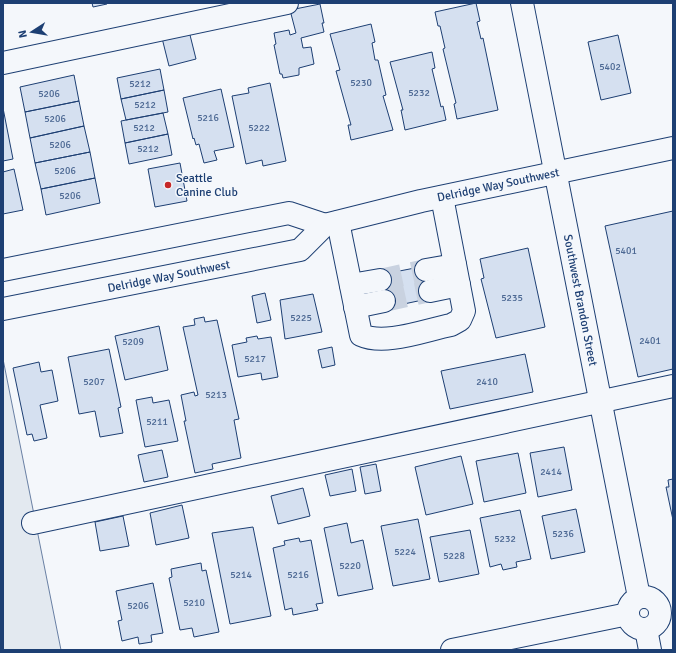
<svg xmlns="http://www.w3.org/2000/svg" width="676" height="653" font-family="Signika,sans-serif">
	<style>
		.green { fill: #e3e9f0; stroke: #687fa3 }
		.building { fill: #d5e0f0; stroke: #1d3f73 }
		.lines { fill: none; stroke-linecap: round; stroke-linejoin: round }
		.minor-tunnel { stroke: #c9d2e0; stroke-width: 22; stroke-dasharray: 22 11; stroke-linecap: butt }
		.minor-casing { stroke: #1d3f73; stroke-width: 24 }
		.major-casing { stroke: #1d3f73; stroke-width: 24 }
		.minor { stroke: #f4f7fb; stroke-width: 22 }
		.major { stroke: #f4f7fb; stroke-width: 22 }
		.poi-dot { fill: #c62828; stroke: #f4f7fb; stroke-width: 1.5 }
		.labels { text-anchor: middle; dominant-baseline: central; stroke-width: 3; stroke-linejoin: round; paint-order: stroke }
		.number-label { font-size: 10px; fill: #4b6792 }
		.poi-label { font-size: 12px; fill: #1d3f73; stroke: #f4f7fb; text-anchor: start }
		.street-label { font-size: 12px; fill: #1d3f73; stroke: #f4f7fb }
	</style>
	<rect width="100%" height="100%" fill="#f4f7fb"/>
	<path class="green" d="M3 359 61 650H3Z"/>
	<path class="building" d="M92 3H106L107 4 93 7Z
		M476 3 480 21 477 22 481 39 483 38 498 110 457 119 454 104 456 103 443 49 445 48 440 26H438L435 12Z
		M320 4 324 23H322L324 32 301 38 303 48 311 47 314 64 299 68V75L283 78 282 74H280L274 45 276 44 274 33 289 30 290 35 296 33 290 10Z
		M371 24 375 42 372 43 375 60H378L386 95 383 96 393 130 351 140 348 125H351L336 71 340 70 330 34Z
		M189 31 196 59 169 66 162 38Z
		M618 35 631 93 601 100 588 42Z
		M432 52 435 68 432 69 441 107 443 106 446 120 405 130 401 110H403L390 62Z
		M160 69 164 90 121 99 117 78Z
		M74 75 79 101 25 112 20 87Z
		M270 83 286 161 263 166 262 160 246 164 232 96 249 93 248 88Z
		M221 89 234 147 214 151 217 160 204 163 199 144 196 145 194 138 193 139 183 98Z
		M164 90 168 112 126 120 121 99Z
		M79 101 84 126 30 138 25 112Z
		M3 108 13 159 3 161Z
		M163 113 168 134 125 143 121 121Z
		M84 126 90 152 35 163 30 138Z
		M168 134 172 155 129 164 125 143Z
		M90 152 95 178 41 189 35 163Z
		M180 163 187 201 155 207 148 169Z
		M14 169 23 210 3 214V172Z
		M95 178 100 203 46 215 41 189Z
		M673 211V369L638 377 605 226Z
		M528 248 545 327 496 338 481 279 484 278 480 259Z
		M425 266 432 298 385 308 379 275Z
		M265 293 271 320 257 323 252 296Z
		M313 294 322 332 285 339 280 300Z
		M204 317 205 322 217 320 239 419 234 420 241 458 212 464 213 469 195 473 184 421H186L181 395 194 392 195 396 198 395 183 327 195 325 194 319Z
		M159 326 168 370 125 380 115 336Z
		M257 336 258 339 271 337 278 377 262 380 261 373 238 377 232 345 247 342 246 338Z
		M332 347 335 365 322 368 318 350Z
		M109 349 121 407 118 408 123 433 100 437 95 411 79 414 68 357Z
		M525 354 533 392 450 409 441 371Z
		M39 362 41 372 52 370 58 401 40 405 47 438 34 441 32 434 27 435 13 368Z
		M152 397 153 403 169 400 178 441 145 447 136 400Z
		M564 447 572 490 538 497 530 453Z
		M162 450 168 477 144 482 138 455Z
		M518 453 526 493 484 502 476 461Z
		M461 456 473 504 426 515 415 467Z
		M376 464 381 491 365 494 360 467Z
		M352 469 356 491 330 496 325 475Z
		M673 479V520L666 487H669L668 480Z
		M303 488 310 516 278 524 271 496Z
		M182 505 189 538 156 545 150 513Z
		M576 509 585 552 551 559 542 516Z
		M520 510 531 559 516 562 517 567 503 570 501 564 490 567 480 518Z
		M123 516 129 546 100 551 95 522Z
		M418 519 430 579 393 586 381 526Z
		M347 523 351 543 363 540 373 589 338 596 324 528Z
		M253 527 271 616 230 624 212 533Z
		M470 530 479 574 439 582 430 537Z
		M299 538 300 542 311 540 323 603 316 604 318 610 293 615 292 608 285 610 273 548 285 545 284 541Z
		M201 563 202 571 206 570 219 632 194 637 192 628 180 630 169 578 172 577 171 569Z
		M153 583 163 633 151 635 152 642 139 644 138 637 122 641 118 621 122 620 116 591Z"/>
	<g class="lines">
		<path class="minor-tunnel" d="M380 280 426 270
			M384 301 430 291"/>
		<g class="minor-casing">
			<g id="minor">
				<path id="s1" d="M522 3 639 597"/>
				<path d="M3 63 287 3"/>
				<path d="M338 222 361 335C385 346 425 330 451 325L460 320 464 311 442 197"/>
				<path d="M426 270 455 265"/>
				<path d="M351 285 380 280"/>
				<path d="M430 291 459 285"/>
				<path d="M355 307 384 301"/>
				<path d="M33 523 673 386"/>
				<circle cx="644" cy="613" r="16"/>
				<path d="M646 629 650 650"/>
				<path d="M452 650 628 614"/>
			</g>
		</g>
		<g class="major-casing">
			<g id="major">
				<path d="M3 270 289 213 325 225"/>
				<path id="s2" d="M3 309 300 250 325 225 421 201 673 148"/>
			</g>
		</g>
		<use href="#minor" class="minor"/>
		<use href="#major" class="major"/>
	</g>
	<circle class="poi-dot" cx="168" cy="185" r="4"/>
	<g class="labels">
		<g class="number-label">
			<text x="610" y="67">5402</text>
			<text x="361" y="83">5230</text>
			<text x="140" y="84">5212</text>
			<text x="419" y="93">5232</text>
			<text x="49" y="94">5206</text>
			<text x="145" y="105">5212</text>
			<text x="208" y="118">5216</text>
			<text x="55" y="119">5206</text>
			<text x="144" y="128">5212</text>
			<text x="259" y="128">5222</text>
			<text x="60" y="145">5206</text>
			<text x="148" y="149">5212</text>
			<text x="65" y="171">5206</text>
			<text x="70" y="196">5206</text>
			<text x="626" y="251">5401</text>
			<text x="512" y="298">5235</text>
			<text x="301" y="318">5225</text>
			<text x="650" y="341">2401</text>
			<text x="133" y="342">5209</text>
			<text x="255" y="359">5217</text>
			<text x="94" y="382">5207</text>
			<text x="487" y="382">2410</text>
			<text x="216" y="395">5213</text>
			<text x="157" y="422">5211</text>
			<text x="551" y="472">2414</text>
			<text x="563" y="534">5236</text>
			<text x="505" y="539">5232</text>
			<text x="405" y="552">5224</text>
			<text x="454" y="556">5228</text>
			<text x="350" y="566">5220</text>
			<text x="241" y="575">5214</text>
			<text x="298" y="575">5216</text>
			<text x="194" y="603">5210</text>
			<text x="138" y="606">5206</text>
		</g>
		<g class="poi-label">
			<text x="176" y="178">Seattle<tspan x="176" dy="14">Canine Club</tspan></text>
		</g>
		<g class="street-label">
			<text stroke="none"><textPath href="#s2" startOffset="516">Delridge Way Southwest</textPath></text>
			<text stroke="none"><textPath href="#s2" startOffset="169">Delridge Way Southwest</textPath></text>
			<text stroke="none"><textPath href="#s1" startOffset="303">Southwest Brandon Street</textPath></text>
		</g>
	</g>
	<rect width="676" height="653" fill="none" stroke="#1d3f73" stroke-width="8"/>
	<g transform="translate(32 32) rotate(258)" stroke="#f4f7fb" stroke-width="3" paint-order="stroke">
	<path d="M0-3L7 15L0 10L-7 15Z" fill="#1d3f73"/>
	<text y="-6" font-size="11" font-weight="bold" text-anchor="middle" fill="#1d3f73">N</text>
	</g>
</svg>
